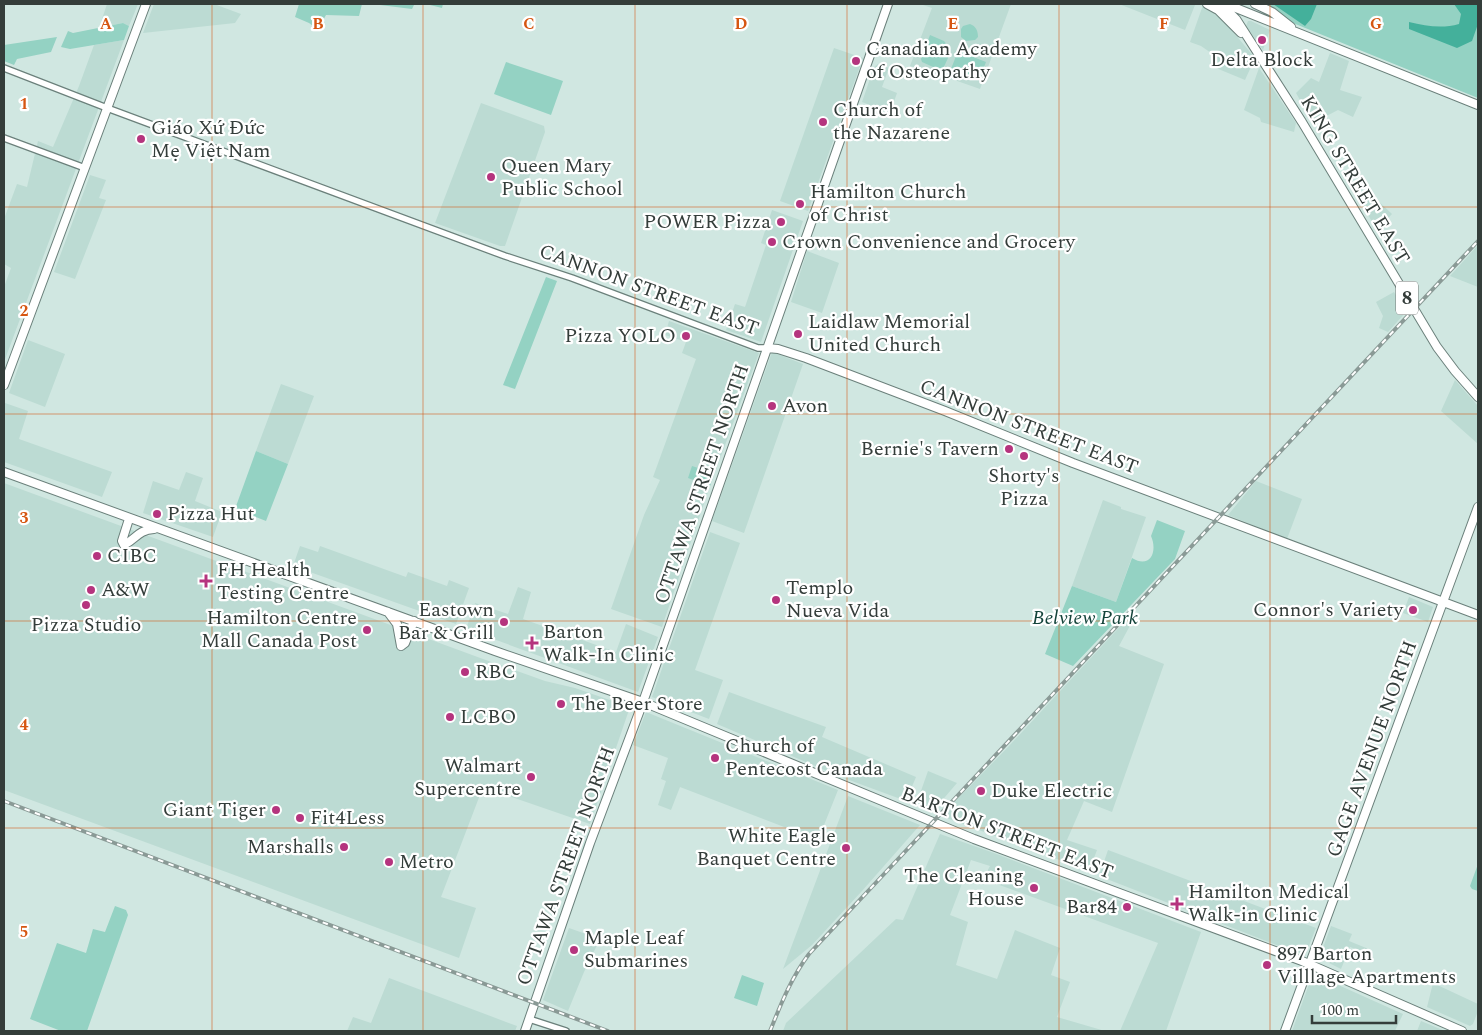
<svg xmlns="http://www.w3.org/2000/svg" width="1482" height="1035" font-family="Spectral,serif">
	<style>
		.built { fill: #bcdbd3 }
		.green { fill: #94d2c3 }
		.forest { fill: #44b09b }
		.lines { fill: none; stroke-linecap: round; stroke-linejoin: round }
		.minor-casing { stroke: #6b807b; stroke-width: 8 }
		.major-casing { stroke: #6b807b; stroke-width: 10 }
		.minor { stroke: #fff; stroke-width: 5.5 }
		.major { stroke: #fff; stroke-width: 8 }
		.rail-casing { stroke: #8a9a96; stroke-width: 4 }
		.rail { stroke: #fff; stroke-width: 2; stroke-dasharray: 5.5; stroke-linecap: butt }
		.grid { fill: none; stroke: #d65611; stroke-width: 1; stroke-opacity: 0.55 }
		.poi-dot { fill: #b5347e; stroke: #fff; stroke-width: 2 }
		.labels { text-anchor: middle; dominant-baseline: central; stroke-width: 4.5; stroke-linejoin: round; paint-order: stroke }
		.shield { fill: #fff; stroke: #717775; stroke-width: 1 }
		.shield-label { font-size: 19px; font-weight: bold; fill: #343d3a }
		.poi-label { font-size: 20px; fill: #343d3a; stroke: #fff; text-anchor: start }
		.street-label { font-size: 20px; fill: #343d3a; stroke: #fff }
		.park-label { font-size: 20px; font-style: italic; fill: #13433a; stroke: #fff }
		.grid-label { font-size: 16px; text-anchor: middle; font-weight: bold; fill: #d65611; stroke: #fff; stroke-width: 4.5; stroke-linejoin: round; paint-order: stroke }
	</style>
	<rect width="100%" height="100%" fill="#d0e7e1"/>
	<path class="built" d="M107 4H138L129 26 123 23 99 28Z
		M154 4H214L241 14 235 23 143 33Z
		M920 4H1011L980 89 943 76 910 66 932 8Z
		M1119 4H1193L1195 5 1185 30Z
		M1203 5 1224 21 1255 58 1245 80 1216 68 1217 57 1201 46 1190 42Z
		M1248 21H1251L1270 30 1263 50 1246 26Z
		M124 40 4 362V287L11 268 4 264V219L17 184 27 187 38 141 53 147 79 86 94 45Z
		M834 48 863 58 808 211 780 201Z
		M1330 53 1349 61 1340 90 1362 97 1353 117 1338 110 1313 123 1296 93 1311 78 1319 82Z
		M878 64 889 68 882 87 897 93 890 113 862 102 874 67Z
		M1259 68 1296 123 1294 132 1261 122 1260 118 1244 110Z
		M481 103 544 126 545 132 505 246H500L435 223Z
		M90 175 106 180 99 198 106 200 75 279 54 272Z
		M1371 194 1392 214 1377 230 1362 205Z
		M772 210 803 221 761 342 726 330 735 304 745 307 766 245 761 243Z
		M1478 245V287L1450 276Z
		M807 251 839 263 822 313 791 302Z
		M1394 292 1406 312 1388 332 1379 328 1383 316 1376 302Z
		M669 321 759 353 710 486 662 627 611 609 644 515 660 480 653 477 696 359 682 353 686 342 665 335Z
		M28 340 65 354 45 407 9 393Z
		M772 352 803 364 744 533 712 521Z
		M1455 380 1478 406V444L1441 411Z
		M281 384 314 396 288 464 256 451Z
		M5 403 28 411 19 439 112 472 102 497 4 462V406Z
		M186 472 203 478 195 501 222 512 213 537 143 513 153 481 179 490Z
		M1256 481 1302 499 1287 539 1228 515Z
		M4 483 483 659 545 681 575 688 630 707 590 824 483 787 441 897 476 908 459 958 4 790Z
		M1103 500 1121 507V509L1146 517 1116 602 1072 586Z
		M710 532 740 543 695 670 723 680 709 719 652 697Z
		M300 546 318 552 320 546 406 577 408 572 447 586 449 580 469 588 456 624 293 566Z
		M518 587 531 592 523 619 616 652 626 624 658 637 638 692 466 629 475 603 508 614Z
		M1409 597 1433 607 1428 622 1403 613Z
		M1128 618 1133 620 1119 646 1164 664 1112 812 1084 801 1067 840 1097 850 1089 871 941 816 1008 747Z
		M729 692 826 727 822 737 916 777 906 801 841 777 717 724Z
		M646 712 838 790 818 840 680 787 671 810 658 805 666 781 661 779 668 758 633 745Z
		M928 771 957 783 933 811 916 805Z
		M848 796 920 825 862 891 812 945 783 969Z
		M940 834 994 853 1201 932 1166 1031H1120L1158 943 983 879 990 866 971 860 950 915 968 922 956 965 997 979 1015 930 1060 948 1051 975 1070 982 1057 1017 1105 1031H783L786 1023 896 919 903 920Z
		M1108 850 1316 928 1305 956 1099 876Z
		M1331 926 1352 934 1349 941 1371 950 1369 954 1350 947 1341 969 1319 958Z
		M569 928 600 939 584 972 568 1011 543 1000Z
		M1316 975 1403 1014 1395 1031H1292L1312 976Z
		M389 978 517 1026 515 1031H347L353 1017 371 1023Z
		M1433 983 1478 1004V1011L1473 1024 1470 1026 1427 1007Z
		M1421 1021 1445 1031H1417Z"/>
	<path class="green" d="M299 4H362L359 16 326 15 320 26 316 28 309 23 295 17Z
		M372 4H443L442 8 430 5H414L412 9Z
		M1266 4H1478V98L1288 21Z
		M123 23 129 26 124 40 70 49 61 47 68 31 73 33Z
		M970 24C976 26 978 31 978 37L975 40 966 41 961 37V29L963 26Z
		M930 35 944 41 949 47 948 58 942 71 922 62 921 59Z
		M57 37 51 52 17 59 14 65 4 61V45Z
		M958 51 986 62 979 80 951 69Z
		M506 62 563 81 551 115 494 94Z
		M546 277 557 281 515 389 503 385Z
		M256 451 288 464 266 521 235 509Z
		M692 466 714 473V475L710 486 688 478Z
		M1157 520 1185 531 1175 559 1073 666 1045 654 1072 586 1116 602 1132 558C1150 569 1158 552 1151 536Z
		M1478 864V891L1472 889 1470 886Z
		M115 906 126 910 128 915 87 1031H61L30 1019 57 943 86 953 93 929 105 932Z
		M742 975 764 983 757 1006 734 998Z"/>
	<path class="forest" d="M1273 4H1317L1311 19 1305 26Z
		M1454 4H1478V24L1472 41 1457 48 1409 29V22C1426 26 1442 29 1459 24L1461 14Z"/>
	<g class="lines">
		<g class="minor-casing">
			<path id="minor" d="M4 68 107 108 505 256 572 278 758 348H767
				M4 138 85 168
				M529 1019 566 1031"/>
		</g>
		<g class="major-casing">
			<path id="major" d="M1207 4 1218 10 1241 33
				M1221 4 1236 19 1302 122 1437 347 1455 371 1478 397
				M1226 4 1478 105
				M1255 4 1272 12 1291 27
				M767 348 778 349 806 358 945 411 1073 463 1478 615
				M4 385 146 4
				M4 472 495 651 643 702 974 839 1302 961 1462 1031
				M124 545C136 539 138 530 154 529
				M124 545 122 541 129 519
				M388 612 397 624 401 646
				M401 646 405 643 414 621
				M525 1031 590 843 643 702 888 4
				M1285 1031 1478 507"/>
		</g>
		<use href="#minor" class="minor"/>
		<use href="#major" class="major"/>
		<g class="rail-casing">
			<path id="rail" d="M4 801 608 1031
				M770 1031C781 1004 791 978 809 954L1478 241"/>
		</g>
		<use href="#rail" class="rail"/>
	</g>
	<path class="grid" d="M212 4V1031M423 4V1031M635 4V1031M847 4V1031M1059 4V1031M1270 4V1031M4 207H1478M4 414H1478M4 621H1478M4 828H1478"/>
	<g class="poi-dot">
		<circle cx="1262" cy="40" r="5"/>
		<circle cx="856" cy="61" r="5"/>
		<circle cx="823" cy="122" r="5"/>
		<circle cx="141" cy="139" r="5"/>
		<circle cx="491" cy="177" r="5"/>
		<circle cx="800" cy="204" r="5"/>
		<circle cx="781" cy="222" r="5"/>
		<circle cx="772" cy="242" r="5"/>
		<circle cx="798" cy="334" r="5"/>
		<circle cx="686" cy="336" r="5"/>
		<circle cx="772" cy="406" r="5"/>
		<circle cx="1009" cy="449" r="5"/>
		<circle cx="1024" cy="456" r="5"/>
		<circle cx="157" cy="514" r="5"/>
		<circle cx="97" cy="556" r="5"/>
		<path d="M203.5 573.5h5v5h5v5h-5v5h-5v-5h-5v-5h5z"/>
		<circle cx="91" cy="590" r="5"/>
		<circle cx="776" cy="600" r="5"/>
		<circle cx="86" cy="605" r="5"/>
		<circle cx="1413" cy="610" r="5"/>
		<circle cx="504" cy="622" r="5"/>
		<circle cx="367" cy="630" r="5"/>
		<path d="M529.5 635.5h5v5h5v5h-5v5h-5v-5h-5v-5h5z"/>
		<circle cx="465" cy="672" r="5"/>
		<circle cx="561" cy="704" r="5"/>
		<circle cx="450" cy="717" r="5"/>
		<circle cx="715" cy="758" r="5"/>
		<circle cx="531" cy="777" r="5"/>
		<circle cx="981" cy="791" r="5"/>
		<circle cx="276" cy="810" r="5"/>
		<circle cx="300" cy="818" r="5"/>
		<circle cx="344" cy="847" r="5"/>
		<circle cx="846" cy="848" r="5"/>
		<circle cx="389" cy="862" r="5"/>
		<circle cx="1034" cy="888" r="5"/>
		<path d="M1174.5 896.5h5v5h5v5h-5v5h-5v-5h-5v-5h5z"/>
		<circle cx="1127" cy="907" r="5"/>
		<circle cx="574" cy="950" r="5"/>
		<circle cx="1267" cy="965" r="5"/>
	</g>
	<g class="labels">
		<rect class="shield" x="1396" y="281.5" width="22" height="33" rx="4"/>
		<g class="shield-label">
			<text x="1407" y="298">8</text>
		</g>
		<g class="poi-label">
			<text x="866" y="49">Canadian Academy<tspan x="866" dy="23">of Osteopathy</tspan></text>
			<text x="1262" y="60" text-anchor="middle">Delta Block</text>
			<text x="833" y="110">Church of<tspan x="833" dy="23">the Nazarene</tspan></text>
			<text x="151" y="128">Giáo Xứ Đức<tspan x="151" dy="23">Mẹ Việt Nam</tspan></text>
			<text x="501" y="166">Queen Mary<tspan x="501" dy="23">Public School</tspan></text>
			<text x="810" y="192">Hamilton Church<tspan x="810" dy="23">of Christ</tspan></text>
			<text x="771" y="222" text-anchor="end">POWER Pizza</text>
			<text x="782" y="242">Crown Convenience and Grocery</text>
			<text x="808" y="322">Laidlaw Memorial<tspan x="808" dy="23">United Church</tspan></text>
			<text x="676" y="336" text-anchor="end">Pizza YOLO</text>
			<text x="782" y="406">Avon</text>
			<text x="999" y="449" text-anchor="end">Bernie's Tavern</text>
			<text x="1024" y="476" text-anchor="middle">Shorty's<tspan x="1024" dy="23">Pizza</tspan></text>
			<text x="167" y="514">Pizza Hut</text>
			<text x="107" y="556">CIBC</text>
			<text x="217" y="570">FH Health<tspan x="217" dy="23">Testing Centre</tspan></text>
			<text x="786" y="588">Templo<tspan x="786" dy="23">Nueva Vida</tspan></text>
			<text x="101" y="590">A&amp;W</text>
			<text x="494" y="610" text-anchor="end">Eastown<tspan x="494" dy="23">Bar &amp; Grill</tspan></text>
			<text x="1403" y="610" text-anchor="end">Connor's Variety</text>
			<text x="357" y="618" text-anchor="end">Hamilton Centre<tspan x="357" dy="23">Mall Canada Post</tspan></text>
			<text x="86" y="625" text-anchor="middle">Pizza Studio</text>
			<text x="543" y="632">Barton<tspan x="543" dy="23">Walk-In Clinic</tspan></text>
			<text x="475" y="672">RBC</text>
			<text x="571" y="704">The Beer Store</text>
			<text x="460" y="717">LCBO</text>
			<text x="725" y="746">Church of<tspan x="725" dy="23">Pentecost Canada</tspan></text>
			<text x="521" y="766" text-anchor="end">Walmart<tspan x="521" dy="23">Supercentre</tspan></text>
			<text x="991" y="791">Duke Electric</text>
			<text x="266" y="810" text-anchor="end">Giant Tiger</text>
			<text x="310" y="818">Fit4Less</text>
			<text x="836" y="836" text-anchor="end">White Eagle<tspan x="836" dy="23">Banquet Centre</tspan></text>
			<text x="334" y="847" text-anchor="end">Marshalls</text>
			<text x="399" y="862">Metro</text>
			<text x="1024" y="876" text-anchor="end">The Cleaning<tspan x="1024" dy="23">House</tspan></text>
			<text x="1188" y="892">Hamilton Medical<tspan x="1188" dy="23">Walk-in Clinic</tspan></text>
			<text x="1117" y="907" text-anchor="end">Bar84</text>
			<text x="584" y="938">Maple Leaf<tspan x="584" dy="23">Submarines</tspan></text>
			<text x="1277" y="954">897 Barton<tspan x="1277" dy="23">Villlage Apartments</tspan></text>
		</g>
		<g class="street-label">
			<text transform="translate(1355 180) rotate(59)">KING STREET EAST</text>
			<text transform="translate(649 290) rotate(20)">CANNON STREET EAST</text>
			<text transform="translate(1029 427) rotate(21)">CANNON STREET EAST</text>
			<text transform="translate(702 484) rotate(-71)">OTTAWA STREET NORTH</text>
			<text transform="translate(1372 749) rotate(-70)">GAGE AVENUE NORTH</text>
			<text transform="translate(1007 833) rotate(21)">BARTON STREET EAST</text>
			<text transform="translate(566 866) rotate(-70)">OTTAWA STREET NORTH</text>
		</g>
		<g class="park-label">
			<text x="1085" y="618">Belview Park</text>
		</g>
	</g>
	<g class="grid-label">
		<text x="106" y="29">A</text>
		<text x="318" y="29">B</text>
		<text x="529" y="29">C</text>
		<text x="741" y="29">D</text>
		<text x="953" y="29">E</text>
		<text x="1164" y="29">F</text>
		<text x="1376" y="29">G</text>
		<text x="24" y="109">1</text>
		<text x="24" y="316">2</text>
		<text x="24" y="523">3</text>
		<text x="24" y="730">4</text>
		<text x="24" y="937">5</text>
	</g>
	<rect width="1482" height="1035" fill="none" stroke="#343d3a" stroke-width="10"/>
	<path d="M1312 1015v8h84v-8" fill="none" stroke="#343d3a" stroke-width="2.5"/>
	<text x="1320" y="1015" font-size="15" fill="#343d3a" stroke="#ffffff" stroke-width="4" paint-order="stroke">100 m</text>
</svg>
